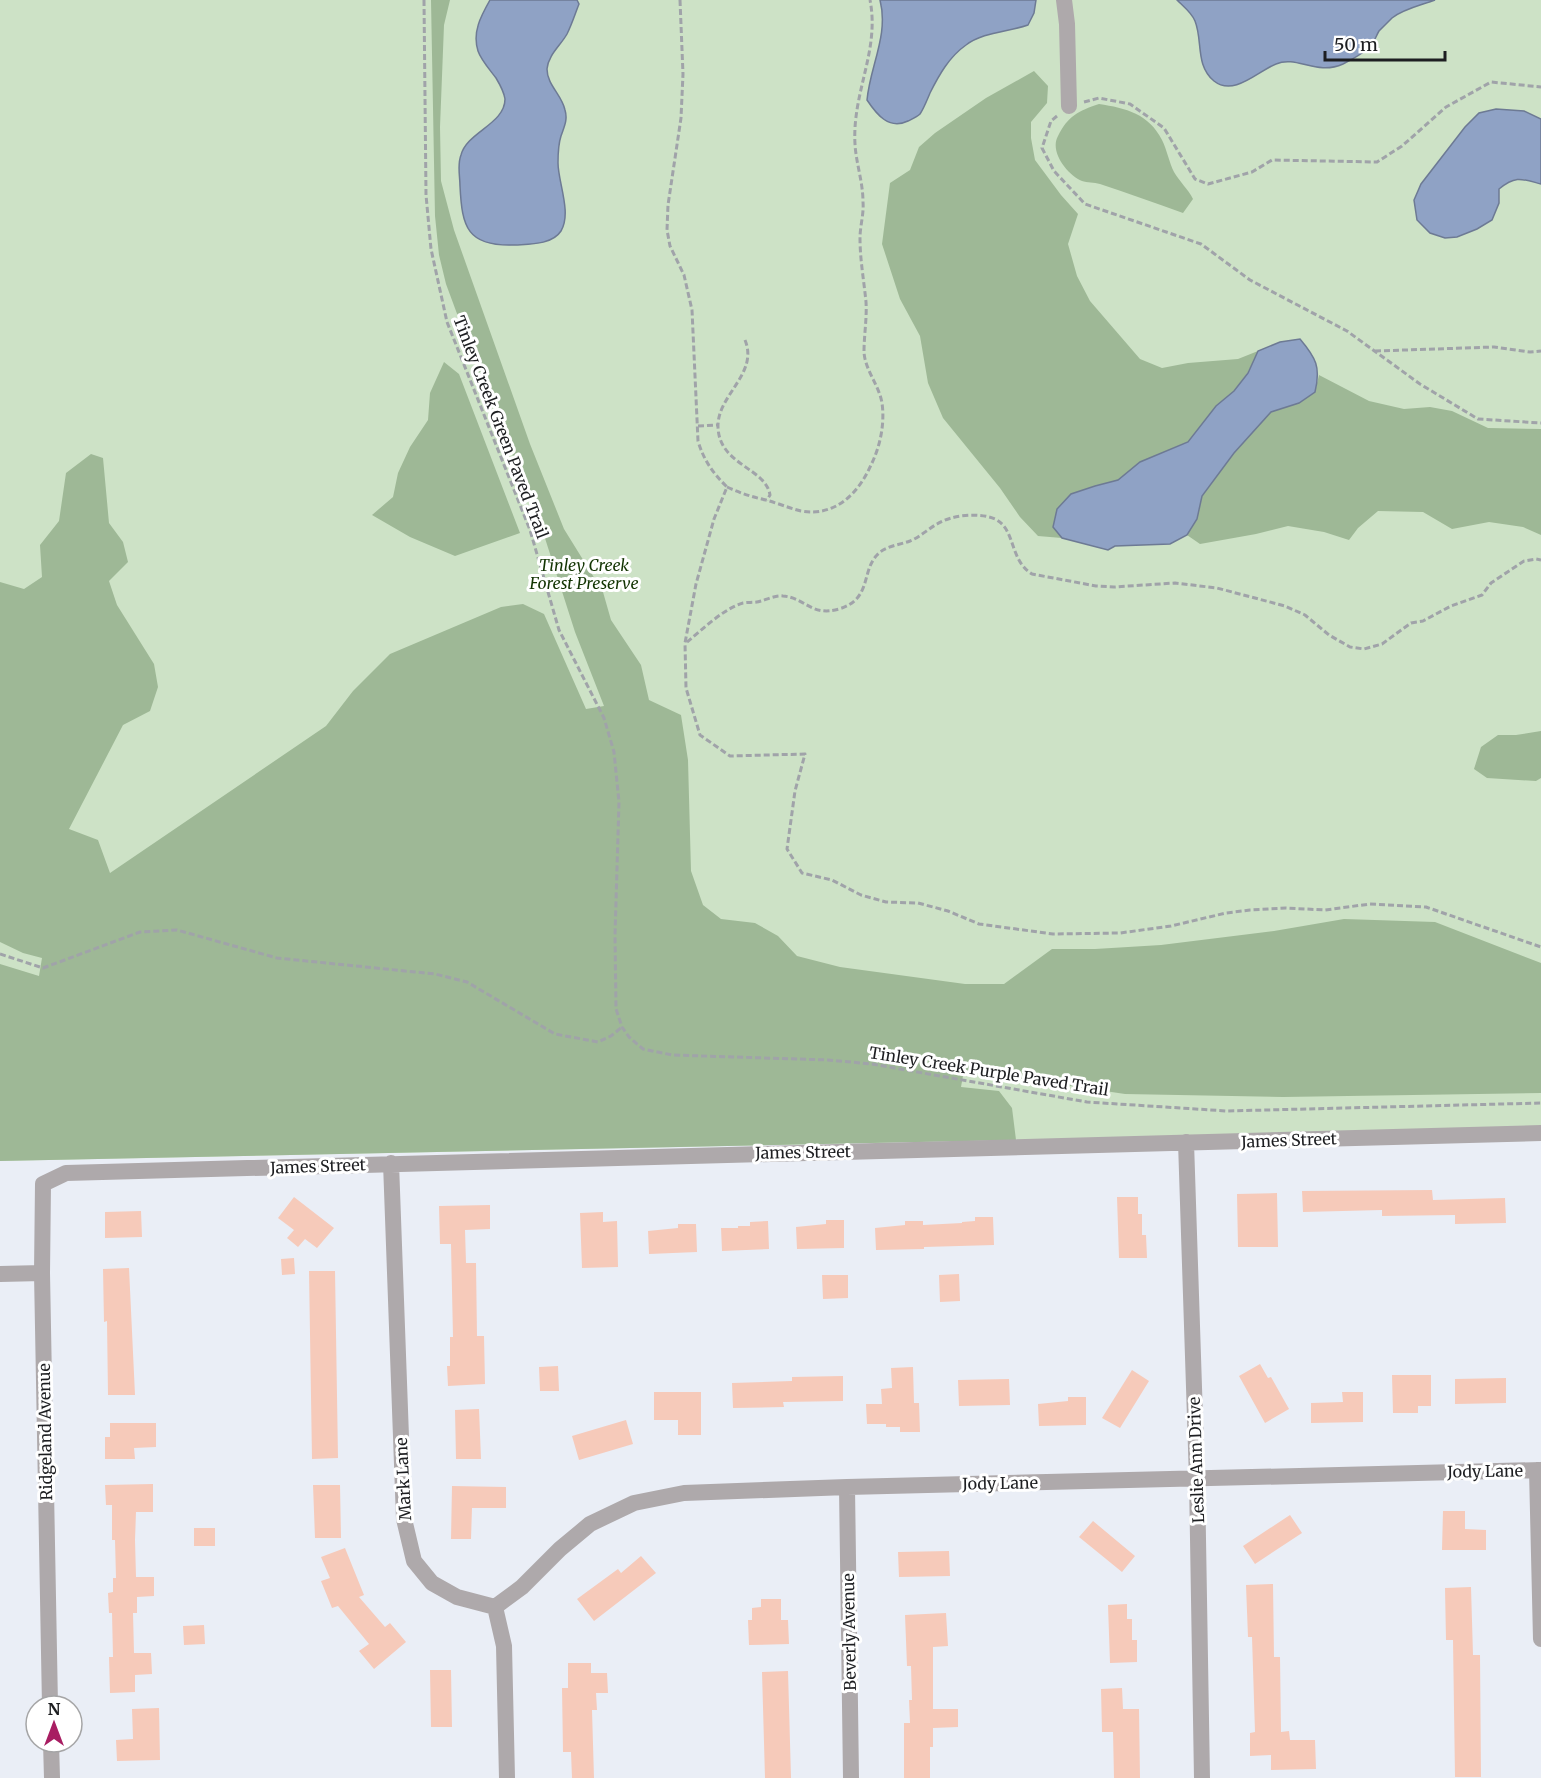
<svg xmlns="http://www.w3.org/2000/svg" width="1541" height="1778" font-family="Merriweather,serif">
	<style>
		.green { fill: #cde2c6 }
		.forest { fill: #9eb896 }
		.water { fill: #8fa2c5; stroke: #6d7a94; stroke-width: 1.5 }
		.building { fill: #f6caba }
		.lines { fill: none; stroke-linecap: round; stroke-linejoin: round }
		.path { stroke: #a0a3a9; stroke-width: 3; stroke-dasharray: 6 3; stroke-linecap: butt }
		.minor { stroke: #aea9ab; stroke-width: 16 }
		.labels { text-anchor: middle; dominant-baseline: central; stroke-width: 6; stroke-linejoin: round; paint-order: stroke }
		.street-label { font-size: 16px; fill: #1d1e21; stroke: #fff }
		.park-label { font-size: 16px; font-style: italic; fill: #133503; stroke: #fff }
	</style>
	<rect width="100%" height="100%" fill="#eaeef6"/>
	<path class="green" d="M0 0H1541V1129L0 1161Z"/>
	<path class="forest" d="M431 0H450L444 25 440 127 441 181 454 230 530 444 564 529 603 592 611 620 641 665 649 700 681 715 688 760 691 871 703 905 721 919 755 923 778 936 797 956 840 967 965 984H1004L1052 949H1095L1161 945 1274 931 1344 919 1435 922 1541 963V1093L1283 1097 1125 1094 964 1070 961 1087 999 1091 1012 1108 1016 1140 0 1161V964L39 976 42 958 23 953 0 942V582L24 589 42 577 40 545 59 521 66 473 91 454 103 458 109 523 123 542 128 562 109 581 117 605 154 664 158 687 150 711 123 725 69 829 98 840 110 873 326 726 353 691 390 654 501 607 523 604 544 614 586 709 604 706 575 632 543 532 466 338 446 284 439 255 435 216Z
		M1034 71 1048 86 1047 103 1031 122V138L1035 160 1061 195 1078 214 1068 244 1077 276 1090 301 1140 359 1162 368 1188 363 1238 359 1258 351 1248 372 1234 391 1216 406 1188 442 1140 462 1118 480 1095 486 1071 494 1053 526 1062 538 1038 536 1020 517 1000 488 943 418 928 383 920 336 900 299 882 244 890 183 910 170 919 147 935 133 986 98Z
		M1099 104C1126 108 1149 114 1162 140 1167 150 1169 162 1174 172 1179 181 1188 189 1193 199L1183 213C1155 203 1128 193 1100 184 1094 182 1087 183 1082 181 1068 175 1049 152 1058 136 1068 116 1078 111 1099 104Z
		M444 362 459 374 520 533 455 556 410 537 372 515 393 497 398 473 410 447 428 420 430 393Z
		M1319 375 1369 401 1404 409 1430 407 1452 411 1488 428 1541 429V535L1523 527 1489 522 1452 529 1423 512 1378 511 1358 528 1349 540 1324 532 1288 526 1256 534 1200 544 1187 535 1197 519 1202 496 1234 453 1271 412 1299 403 1315 392Z
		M1541 731V778L1536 781 1487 778 1474 769 1481 747 1498 735H1516Z"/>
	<path class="water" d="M490 0H577L579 4C575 14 572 24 567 34 561 45 548 55 547 69 547 85 562 95 565 110 568 120 564 127 561 136 558 145 558 155 558 163 558 182 572 213 561 231 552 245 529 244 515 245 467 247 462 227 460 186 460 176 457 165 461 155 467 132 505 124 505 99 504 92 499 83 496 78 490 70 481 60 478 51 472 32 481 16 490 0Z
		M880 0H1036L1034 13 1028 25C1008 32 983 32 966 45 949 57 939 75 930 93 927 100 924 108 920 114 917 117 912 119 908 121 889 130 877 115 867 100 870 66 889 35 880 0Z
		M1177 0H1435C1422 5 1403 9 1392 18 1388 22 1383 27 1379 31 1376 36 1374 43 1370 47 1363 53 1351 60 1343 64 1316 76 1297 55 1276 64 1258 71 1234 97 1214 81 1195 65 1203 41 1195 21 1192 13 1183 6 1177 0Z
		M1496 109 1524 111 1541 119V184C1522 179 1516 175 1499 189V203L1492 220 1477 229 1457 237 1445 238 1430 233 1417 220 1414 200 1421 184 1465 127 1479 113Z
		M1300 339C1316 358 1321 367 1315 392L1299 403 1271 412 1234 453 1202 496 1197 519 1187 535 1170 544 1115 546 1108 550 1062 538 1053 527 1057 509 1071 494 1095 486 1118 480 1140 462 1188 442 1216 406 1234 391 1248 373 1258 351 1280 342Z"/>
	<path class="building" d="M1432 1190 1433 1200 1505 1198 1506 1223 1455 1224V1215L1382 1216V1210L1303 1212 1302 1191Z
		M1277 1193 1278 1247H1238L1237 1194Z
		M294 1197 334 1228 317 1248 305 1239 298 1247 287 1238 294 1230 278 1218Z
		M1117 1197H1138V1214H1142V1235H1146L1147 1258H1119Z
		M490 1205V1229L465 1230 466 1263H476L477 1336H484L485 1384 448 1386 447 1366H450V1337H453L451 1244H440L439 1206Z
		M141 1211 142 1237 105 1238V1212Z
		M603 1212V1222L617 1221 618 1267 582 1268 580 1213Z
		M975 1217H993L994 1245 924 1247V1249L876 1250 875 1228 905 1225V1221H923V1225L962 1223V1222L975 1221Z
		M826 1220H844V1248L797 1249 796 1227 826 1224Z
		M768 1221 769 1249 722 1251 721 1228H738V1226H750V1222Z
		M678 1224H696L697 1252 649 1254 648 1231 678 1228Z
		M294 1258 295 1274 282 1275 281 1259Z
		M129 1268 135 1395H108L107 1321 104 1322 103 1269Z
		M309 1271H335L338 1458 312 1459Z
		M959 1274 960 1301 940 1302 939 1275Z
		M822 1275H848V1298L823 1299Z
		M1260 1364 1268 1378 1271 1377 1289 1409 1265 1423 1239 1376Z
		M558 1366 559 1391H540L539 1367Z
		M913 1367 914 1403H919L920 1432H900V1427H886V1424H867L866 1404H882L881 1389 892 1388 891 1368Z
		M1132 1370 1149 1381 1120 1428 1102 1418Z
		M1392 1375H1431V1406H1418V1413H1393Z
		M843 1376V1401L783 1402 784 1407 733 1408 732 1383 792 1381V1377Z
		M1506 1378V1403L1455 1404V1379Z
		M1009 1379 1010 1405 959 1406 958 1380Z
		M654 1392H701V1435H678V1420H654Z
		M1342 1392H1363V1422L1311 1423V1403L1343 1402Z
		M1068 1397H1086V1425L1039 1426 1038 1404 1068 1401Z
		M479 1409 481 1459H456L455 1410Z
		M626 1420 633 1444 579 1460 572 1436Z
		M110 1423H156V1447L134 1448 135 1459H105V1437H110Z
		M153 1484V1512H136L135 1540 136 1577H154V1596L137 1597V1613H133L134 1653H151L152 1674 135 1675V1692L110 1693 109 1657H113L112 1613H109L108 1593 113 1592V1578H116L115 1540H112V1505H106L105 1485Z
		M313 1485H340L341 1538H315Z
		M452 1486 506 1487V1508H472L471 1539H451Z
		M1443 1511H1465V1529L1486 1530V1550H1442Z
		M1290 1515 1302 1533 1255 1564 1243 1546Z
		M1093 1521 1135 1556 1122 1572 1079 1537Z
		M194 1528H215V1546H194Z
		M345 1548 364 1595 359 1597 385 1627 390 1623 406 1642 374 1669 359 1651 369 1644 338 1606 332 1608 321 1581 330 1578 321 1557Z
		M949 1551 950 1576 899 1577 898 1552Z
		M641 1556 656 1573 594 1621 577 1599 618 1569 621 1573Z
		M1273 1584 1274 1657H1280L1281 1732 1289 1731 1290 1740H1315L1316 1769 1271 1770V1755L1250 1756V1733L1255 1732 1252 1637H1248L1246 1585Z
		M1471 1587 1473 1655H1480L1481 1777H1455L1453 1640H1446L1445 1588Z
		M761 1599H781V1620H788L789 1644 749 1645 748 1620H752V1608L761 1607Z
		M1127 1604V1619H1132V1640H1137V1662L1110 1663 1108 1605Z
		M946 1613 948 1646 933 1647V1709H958V1727L933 1728V1747H930V1778H904V1723H910L909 1700H912L911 1666H907L905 1615Z
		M204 1625 205 1644 184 1645 183 1626Z
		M568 1663H591V1673H607L608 1693H596L597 1710H592L594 1778H572L571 1752H563L562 1688H568Z
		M430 1670H451L452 1727H431Z
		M788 1671 791 1778H765L762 1672Z
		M1122 1688 1123 1709H1139L1140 1778H1114L1113 1732H1102L1101 1689Z
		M159 1708 160 1760 117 1761 116 1740 133 1739 132 1709Z"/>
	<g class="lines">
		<path class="path" d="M424 0 426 195 431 249 447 322 530 530 559 630 604 718 614 752 619 802 615 935 616 1009 622 1027 629 1037 643 1049 672 1055 828 1060 872 1064 1087 1102 1227 1111 1541 1103
			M680 0 683 74 681 118 668 205 667 230 670 246 684 275 692 310 698 441C704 461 713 473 727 487L714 519 696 584 685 643 686 688 700 735 730 756 805 754 795 791 787 849 802 873 832 880 861 895 886 902 918 903 948 911 979 924 1053 934 1120 933 1171 926 1226 913 1250 910 1286 908 1325 910 1370 904 1426 907 1541 947
			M1084 102 1099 98 1130 104 1164 128 1195 179 1208 184 1252 172 1272 160 1377 162 1402 146 1446 107 1491 82 1541 87
			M1057 116 1051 121 1042 148 1054 171 1085 204 1201 244 1250 280 1347 331 1420 384 1478 419 1541 423
			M745 340C759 374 717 395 718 427 719 465 766 468 770 495L767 500
			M1375 351 1494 347 1530 352 1541 351
			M698 426 718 425
			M727 487C740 493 752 497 766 500 777 503 789 508 801 511 835 517 858 494 871 465 880 447 885 424 882 403 879 385 865 370 864 352 864 335 867 319 866 302 864 281 860 260 860 238 860 226 864 214 863 202 863 182 856 163 855 144 852 92 880 51 870 0
			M687 642C703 629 723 609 743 603 749 602 755 603 761 601 768 599 776 595 783 596 806 598 811 617 839 609 872 599 861 572 877 555 885 546 899 545 910 541 920 537 928 529 937 524 951 515 979 512 995 519 1016 529 1009 560 1032 574L1096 586 1114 587 1175 583 1217 588 1285 606 1305 615 1329 635 1350 647 1364 649 1382 644 1411 623 1423 621 1451 606 1482 595 1491 583 1524 561 1536 559 1541 560
			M0 954 43 968 140 932 177 930 277 958 435 974 467 982 555 1034 598 1042 611 1036 622 1027"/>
		<path class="minor" d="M1064 0 1067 24 1069 106
			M1186 1142 1197 1479 1202 1778
			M391 1163 404 1519 414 1561 432 1583 457 1597 495 1607 504 1646 507 1778
			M0 1274 42 1273
			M1537 1470 1541 1639
			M847 1487 851 1778
			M495 1607 522 1587 560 1549 590 1524 634 1503 684 1493 847 1487 1541 1470
			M50 1706 42 1273 43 1184 66 1173 1541 1133
			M51 1742 52 1778"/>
	</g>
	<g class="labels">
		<g class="street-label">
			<text transform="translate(501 427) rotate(69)">Tinley Creek Green Paved Trail</text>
			<text transform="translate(989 1071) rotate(9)">Tinley Creek Purple Paved Trail</text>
			<text transform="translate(1289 1140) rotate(-2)">James Street</text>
			<text transform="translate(803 1152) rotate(-1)">James Street</text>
			<text transform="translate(318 1166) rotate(-2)">James Street</text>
			<text transform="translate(45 1432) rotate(-91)">Ridgeland Avenue</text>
			<text transform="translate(1196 1460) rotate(-92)">Leslie Ann Drive</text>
			<text transform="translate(1485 1471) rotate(-1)">Jody Lane</text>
			<text transform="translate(403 1479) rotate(-93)">Mark Lane</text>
			<text transform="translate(1000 1483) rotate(-1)">Jody Lane</text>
			<text transform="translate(849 1632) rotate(-91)">Beverly Avenue</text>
		</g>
		<g class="park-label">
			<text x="584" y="565">Tinley Creek<tspan x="584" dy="18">Forest Preserve</tspan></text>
		</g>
	</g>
	<g transform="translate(54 1724)"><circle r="28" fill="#ffffff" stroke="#a5a5a6" stroke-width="1.5"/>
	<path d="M0-4.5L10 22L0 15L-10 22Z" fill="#a81d62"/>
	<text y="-9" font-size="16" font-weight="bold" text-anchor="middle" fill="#1d1e21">N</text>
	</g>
	<path d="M1325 51v9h120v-9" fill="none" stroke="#1d1e21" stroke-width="3"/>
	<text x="1334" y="51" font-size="18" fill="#1d1e21" stroke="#ffffff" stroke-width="4.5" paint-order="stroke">50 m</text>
</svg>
